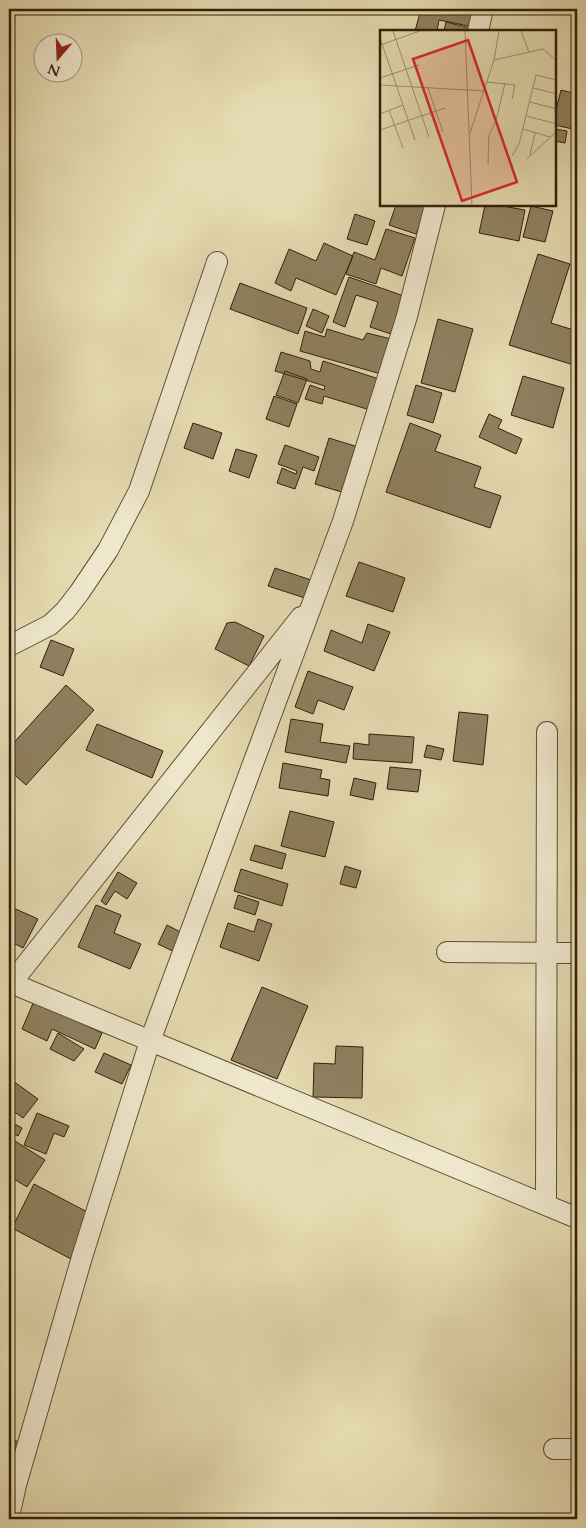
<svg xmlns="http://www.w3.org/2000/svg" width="586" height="1528" font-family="Cardo,serif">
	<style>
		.building { fill: #8f8161; stroke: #32200a }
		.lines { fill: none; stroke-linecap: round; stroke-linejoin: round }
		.street-casing { stroke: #5f4e34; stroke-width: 22 }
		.street { stroke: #eee7cc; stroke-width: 20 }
		.inset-road { fill: none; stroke: #9d906e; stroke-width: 1 }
		.view { fill: #d62828; fill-opacity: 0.15; stroke: #d62828; stroke-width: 2.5 }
		.inset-edge { fill: none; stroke: #32200a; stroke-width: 2.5 }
	</style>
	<rect width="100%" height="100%" fill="#e5dab1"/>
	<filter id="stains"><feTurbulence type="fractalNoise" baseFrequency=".004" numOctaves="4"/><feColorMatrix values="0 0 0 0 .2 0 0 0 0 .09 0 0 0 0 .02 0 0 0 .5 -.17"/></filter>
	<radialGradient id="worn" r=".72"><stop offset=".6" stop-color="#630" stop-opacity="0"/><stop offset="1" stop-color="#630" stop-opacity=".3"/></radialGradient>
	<path class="building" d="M421 9H465L478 12 474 27 439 20 437 31H415Z
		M446 22 474 29V31H444Z
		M561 90 577 94V130L555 125V114Z
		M555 129 567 131 565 143 555 141Z
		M396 205 427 206 416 234 389 225Z
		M485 205H497L525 210 519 241 479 233Z
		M531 206 553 211 545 242 523 237Z
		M355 214 375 221 367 245 347 239Z
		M386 229 415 238 402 276 381 268 376 284 346 274 354 252 375 260Z
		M324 243 353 256 336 295 296 278 291 291 275 283 289 249 316 261Z
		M538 254 570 264 551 323 577 331V366L509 345Z
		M349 277 407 297 394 335 370 327 378 302 356 295 345 327 333 322Z
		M240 283 307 308 298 334 230 309Z
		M313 309 329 316 322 333 306 326Z
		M438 319 473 329 455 392 421 383Z
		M327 329 363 340 367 333 391 339 381 374 300 351 305 331 325 337Z
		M281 352 310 361 311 369 320 372 323 361 379 379 370 410 324 396 322 404 305 399 310 385 324 390 325 386 275 371Z
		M285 371 307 379 298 403 276 395Z
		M523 376 564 388 553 428 511 415Z
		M416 385 442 393 433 423 407 415Z
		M274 396 297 404 289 427 266 419Z
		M489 414 502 420 498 428 522 439 516 454 479 437Z
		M193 423 222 433 213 459 184 448Z
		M410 423 441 435 435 451 481 467 474 487 501 496 490 528 386 492Z
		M329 438 358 447 345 493 315 484Z
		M285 445 319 457 314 471 303 467 295 489 277 483 282 468 296 474 297 471 278 464Z
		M236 449 257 455 249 478 229 471Z
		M359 562 405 578 393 612 346 596Z
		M275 568 311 580 305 598 268 586Z
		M235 622 264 636 249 666 215 649 227 623Z
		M368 624 390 632 374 671 324 651 331 630 362 643Z
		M51 640 74 649 63 676 40 667Z
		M308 671 353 687 344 710 318 700 313 714 295 707Z
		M66 685 94 710 26 785 9 770V748Z
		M459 712 488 715 483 765 453 761Z
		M291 719 323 724 320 742 350 746 346 763 285 752Z
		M97 724 163 751 152 778 86 750Z
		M369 734 414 737 412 763 353 759 354 743 369 745Z
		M427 745 444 749 441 760 424 757Z
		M283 763 322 770 320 778 330 780 328 796 279 788Z
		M390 767 421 770 418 792 387 789Z
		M354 778 376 783 373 800 350 795Z
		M290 811 334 822 325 857 281 846Z
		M255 845 286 854 282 869 250 860Z
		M345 866 361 871 356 888 340 884Z
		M241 869 288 884 282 906 234 891Z
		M118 872 137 883 127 899 115 891 106 905 101 901Z
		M238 895 259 902 255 915 234 908Z
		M96 905 121 915 114 933 141 944 130 969 78 947Z
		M9 906 38 919 23 948 9 941Z
		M258 919 272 924 259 961 220 947 228 923 254 932Z
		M167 925 190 937 181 955 158 944Z
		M262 987 308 1006 277 1079 231 1060Z
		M34 1001 102 1033 95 1049 52 1029 47 1041 22 1029Z
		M58 1033 84 1049 74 1061 50 1049Z
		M336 1046 363 1047 362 1098 313 1097 314 1063 335 1064Z
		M104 1053 131 1065 122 1084 95 1072Z
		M9 1078 38 1099 23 1118 9 1108Z
		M37 1113 69 1126 64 1137 54 1133 46 1154 24 1145Z
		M9 1121 22 1128 18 1136 9 1131Z
		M15 1141 45 1160 27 1187 9 1176V1151Z
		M34 1184 93 1215 71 1259 12 1228Z
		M9 1438 19 1442 9 1471Z"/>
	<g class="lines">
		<g class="street-casing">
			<path id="street" d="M478 31 483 9
				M9 646 50 625 65 611 79 593 108 550 139 491 217 262
				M447 952 577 953
				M11 983 577 1218
				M9 986 301 617
				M546 1205 547 732
				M554 1449H577
				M9 1517 16 1485 82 1257 150 1041 343 521 407 316 435 205"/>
		</g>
		<use href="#street" class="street"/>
	</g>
	<g transform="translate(380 30)">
		<rect width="176" height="176" fill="#e5dab1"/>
		<path class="inset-road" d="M13 1 49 107M85 1 92 176M141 1 149 22M0 8 35 110M0 15 40 1M114 30 163 19 177 31M0 48 39 35M107 52 135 55 132 69M0 55 104 61M48 58 63 102M153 58 177 64M150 72 177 79M9 80 23 118M0 84 23 75M146 86 177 94M143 99 170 107M0 100 65 78M90 103 114 30 119 1M150 125 155 103M132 126 139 114 156 45 177 50M147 129 177 101M108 135 109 105 116 91 125 53"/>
		<path class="view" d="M88 10 137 152 82 171 33 29Z"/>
		<rect width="176" height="176" class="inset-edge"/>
	</g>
	<rect width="586" height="1528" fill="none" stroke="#e5dab1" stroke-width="30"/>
	<rect x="10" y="10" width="566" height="1508" fill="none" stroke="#32200a" stroke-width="2.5"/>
	<rect x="15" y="15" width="556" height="1498" fill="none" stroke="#32200a"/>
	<g transform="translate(58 58) rotate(199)"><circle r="24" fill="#eee7cc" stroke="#a3977e"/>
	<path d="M0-4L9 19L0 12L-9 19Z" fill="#8f2418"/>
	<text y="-8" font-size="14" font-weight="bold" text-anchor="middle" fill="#32200a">N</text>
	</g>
	<rect width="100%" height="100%" filter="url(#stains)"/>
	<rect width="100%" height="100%" fill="url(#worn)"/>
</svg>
